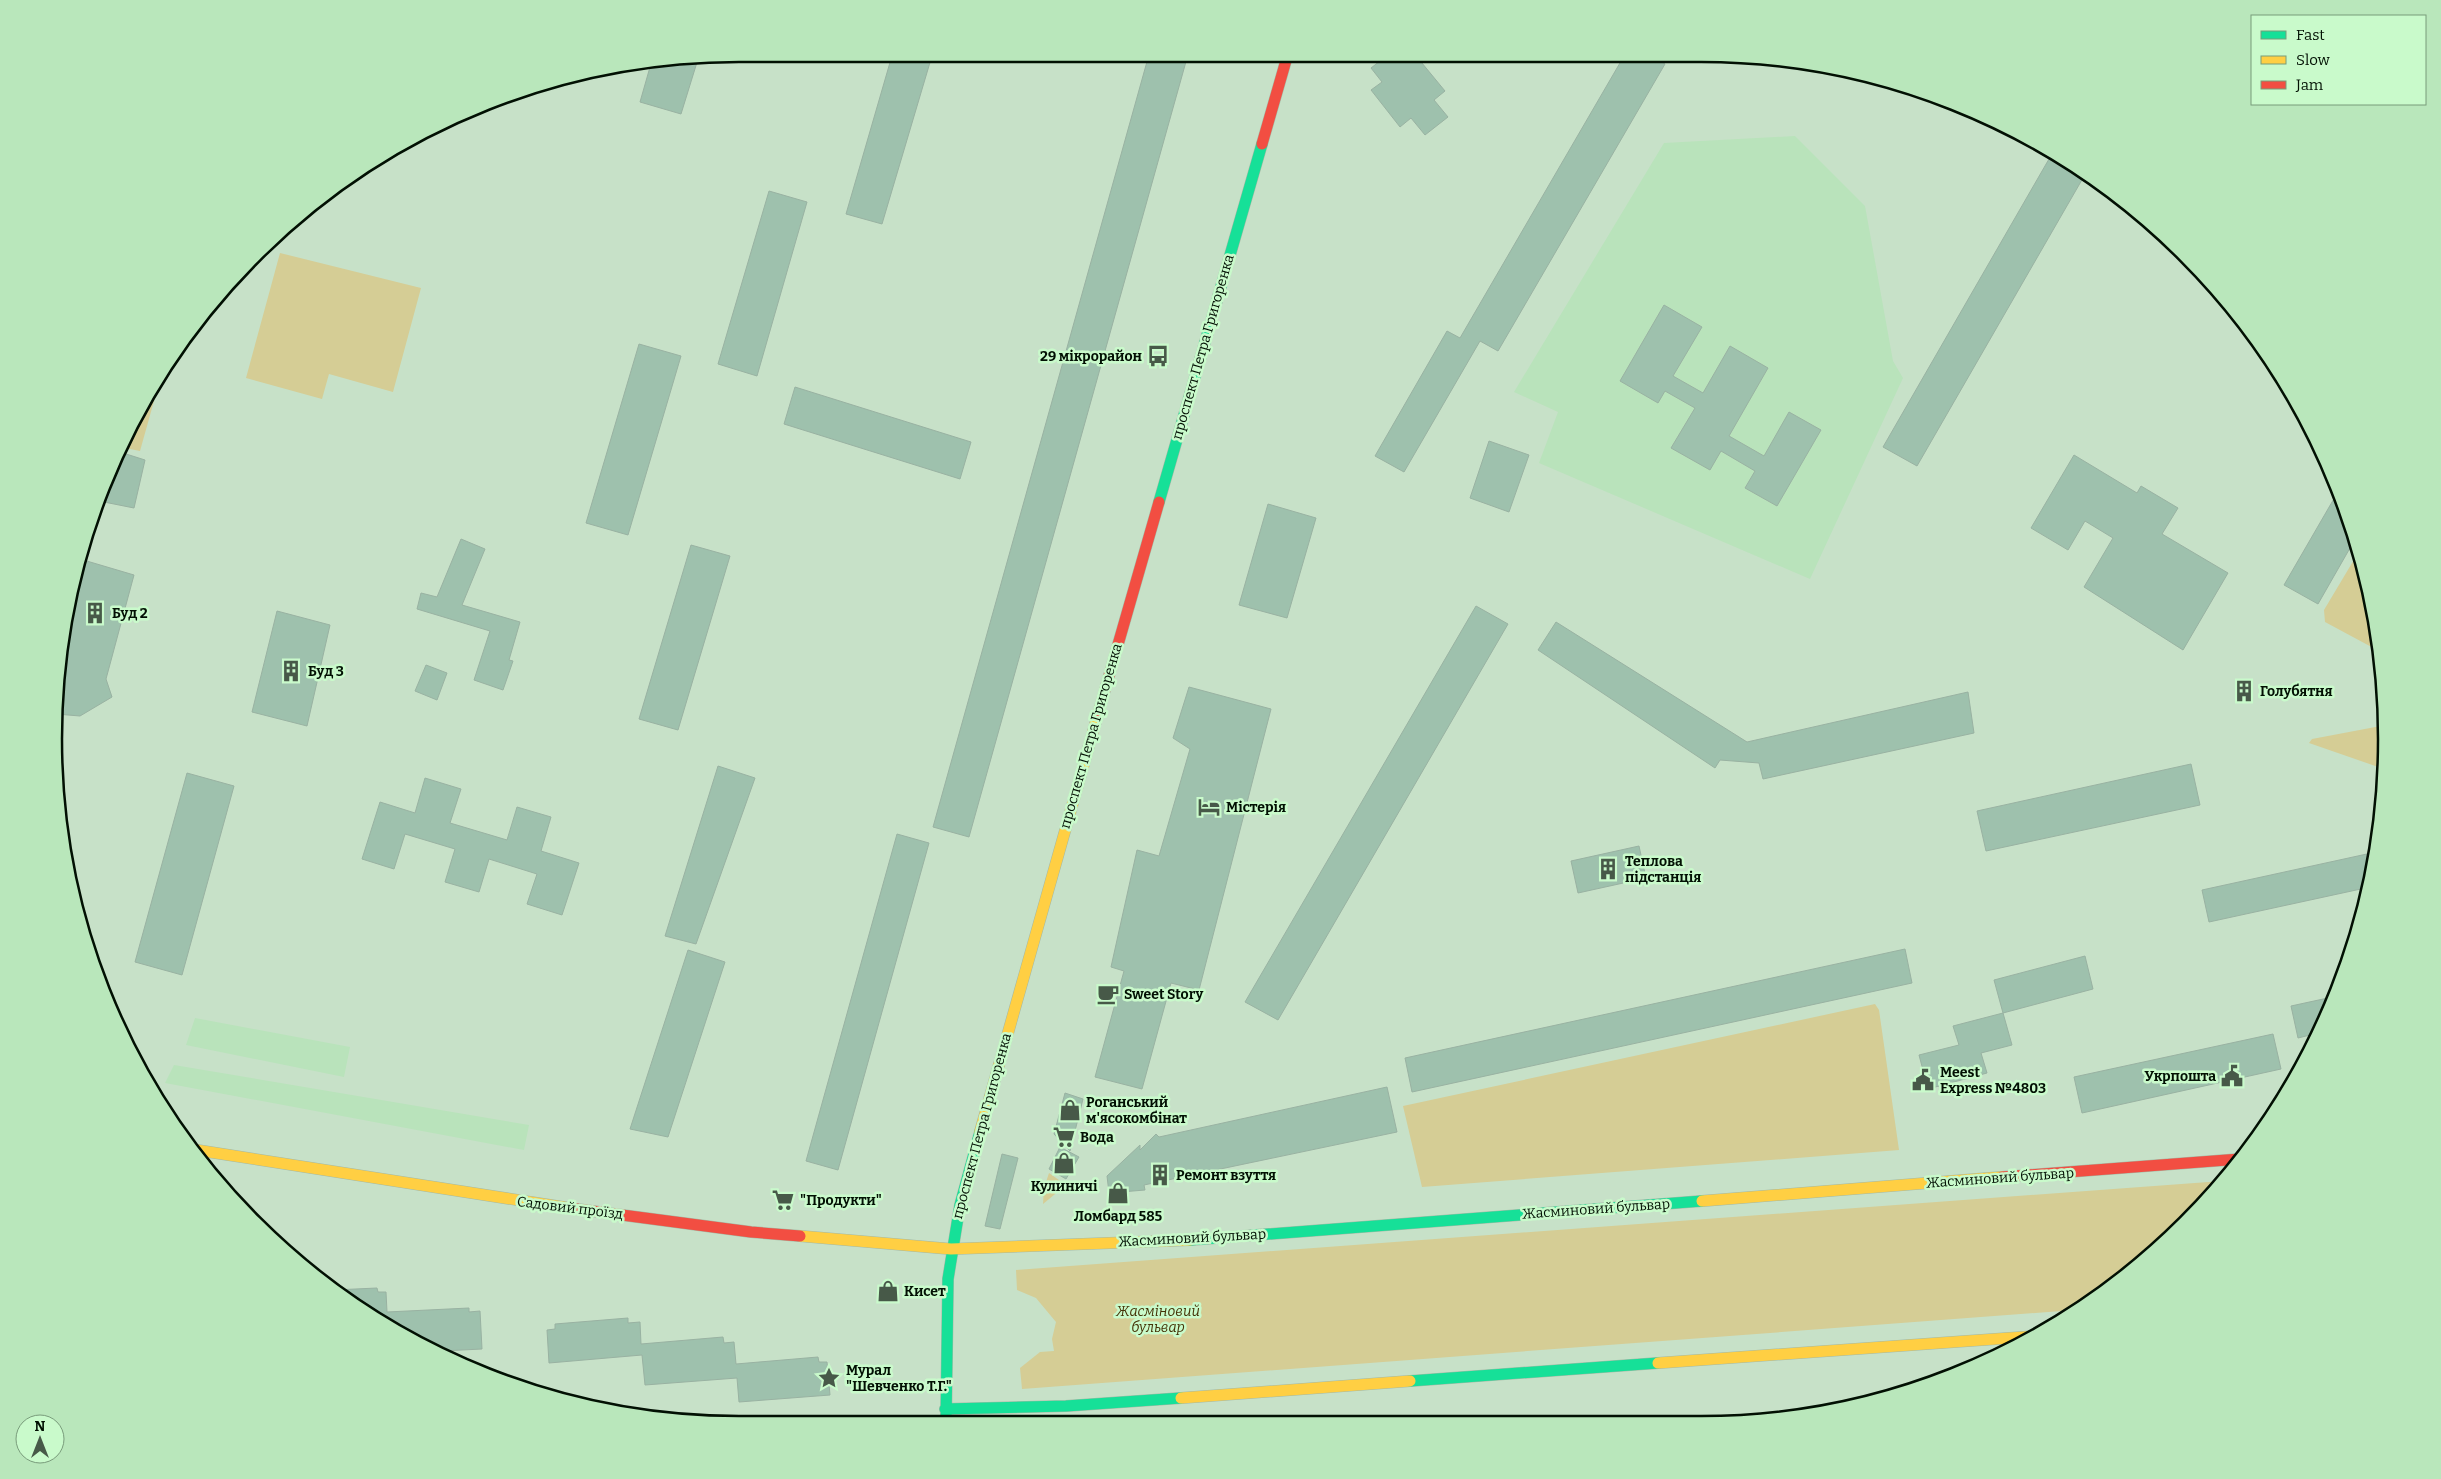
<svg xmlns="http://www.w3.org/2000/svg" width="2441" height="1479" font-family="Bitter,serif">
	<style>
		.built { fill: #b9e3bb }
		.green { fill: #d5cd95 }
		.building { fill: #9ec1ad; stroke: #99b2a2 }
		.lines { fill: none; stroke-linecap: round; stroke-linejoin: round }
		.fast-casing { stroke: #a4b9a5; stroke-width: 12 }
		.slow-casing { stroke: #a4b9a5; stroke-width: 12 }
		.jam-casing { stroke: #a4b9a5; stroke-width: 12 }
		.fast { stroke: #16e098; stroke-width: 11 }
		.slow { stroke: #ffcf43; stroke-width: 11 }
		.jam { stroke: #f24e42; stroke-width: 11 }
		.labels { text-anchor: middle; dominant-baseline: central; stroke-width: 5; stroke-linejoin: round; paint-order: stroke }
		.street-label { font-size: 14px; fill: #021003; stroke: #c9facb }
		.poi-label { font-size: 14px; font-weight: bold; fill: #021003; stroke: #c9facb; text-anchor: start }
		.park-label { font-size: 14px; font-style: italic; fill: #453307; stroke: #c9facb }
		.rim { fill: none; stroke: #021003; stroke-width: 2.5 }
	</style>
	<rect width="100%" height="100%" fill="#c7e1c8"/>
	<path class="built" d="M1795 136 1865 206 1893 361 1903 378 1810 579 1539 463 1558 412 1514 392 1664 143Z
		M195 1018 350 1047 344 1077 186 1045Z
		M174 1065 529 1125 524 1150 165 1083Z"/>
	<path class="green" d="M280 253 421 288 393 392 329 374 322 399 246 378Z
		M161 376 140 451 125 448Z
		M2358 553 2367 582 2362 587C2378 604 2376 628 2379 651L2325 622 2324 610Z
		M2386 725 2387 740 2384 769 2309 743 2312 739Z
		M1875 1004 1879 1010 1899 1150 1422 1187 1403 1106Z
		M1049 1173 1066 1185 1043 1204 1044 1188Z
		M2222 1181 2186 1225 2075 1310 1022 1389 1020 1368 1040 1352 1054 1351 1052 1339 1056 1322 1036 1298 1017 1290 1016 1270Z"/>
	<path class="building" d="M1624 56H1651L1665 64 1498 351 1480 341 1404 472 1375 456 1447 331 1460 338Z
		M1385 57H1417L1445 91 1434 100 1448 117 1425 135 1411 118 1400 127 1371 90 1382 82 1371 68Z
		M1148 58H1187L969 837 933 827Z
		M698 59 681 114 640 102 652 60Z
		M891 59H931L882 224 846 214Z
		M2049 159 2083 178 1917 466 1883 447Z
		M769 191 807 202 757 376 718 364Z
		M1664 305 1702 327 1673 376 1703 393 1730 346 1768 368 1729 436 1764 456 1789 412 1821 430 1777 506 1745 488 1755 471 1721 451 1710 470 1671 448 1695 408 1665 391 1658 403 1620 381Z
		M639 344 681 356 628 535 586 523Z
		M795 387 971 442 960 479 784 424Z
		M1489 441 1529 455 1509 512 1470 498Z
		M123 453 145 460 134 508 104 502 109 480Z
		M2074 455 2137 493 2141 486 2178 508 2162 534 2228 573 2183 650 2084 587 2113 538 2085 521 2068 550 2031 528Z
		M2339 490 2354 541 2318 604 2284 585Z
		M1268 504 1316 518 1287 618 1239 605Z
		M461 539 485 549 462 605 520 622 509 660 513 661 503 690 474 680 490 631 417 609 421 593 437 597Z
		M691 545 730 556 678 730 639 719Z
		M80 559 134 575 106 679 112 697 80 716 56 714 67 606Z
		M1476 606 1508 624 1278 1020 1245 1002Z
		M277 611 330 625 307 726 252 712Z
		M1556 622 1747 742 1968 692 1974 733 1763 779 1759 763 1720 760 1715 768 1538 650Z
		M426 665 447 673 437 700 415 691Z
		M1189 687 1271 709 1199 990 1171 983 1142 1089 1095 1077 1124 971 1111 967 1137 850 1159 856 1190 749 1173 738Z
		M2191 764 2200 805 1986 851 1977 811Z
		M718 766 755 778 696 944 665 936Z
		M187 773 234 786 182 975 135 962Z
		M425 778 461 789 450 823 507 840 517 807 551 817 541 851 579 863 562 915 527 904 537 874 489 859 479 892 445 882 455 849 405 834 394 869 362 859 380 802 415 813Z
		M897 834 929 843 838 1170 806 1161Z
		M1639 846 1646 878 1578 893 1571 861Z
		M2376 852 2370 887 2209 922 2202 890Z
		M1905 949 1912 983 1412 1092 1405 1058Z
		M688 950 725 962 668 1137 630 1129Z
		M2085 956 2093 989 2003 1013 1994 980Z
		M2337 996 2318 1033 2298 1038 2291 1006Z
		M2003 1013 2012 1045 1981 1053 1987 1073 1928 1089 1919 1055 1959 1045 1953 1026Z
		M2273 1034 2281 1069 2082 1113 2074 1077Z
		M1387 1087 1397 1132 1144 1185 1145 1190 1109 1193 1107 1176 1140 1145V1150L1156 1134 1159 1137Z
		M1065 1093 1083 1099 1070 1151 1054 1134Z
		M1060 1147 1079 1157 1066 1179 1049 1169Z
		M1002 1154 1018 1158 1000 1229 985 1226Z
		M377 1288 378 1292H386L387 1312 469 1308V1312L480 1311 482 1349 442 1351 358 1310 334 1290Z
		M628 1318V1323L640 1322 641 1344 723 1337 724 1343 734 1342 736 1364 818 1357 819 1362H827L830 1395 739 1402 737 1378 645 1385 642 1355 549 1363 547 1330 555 1329V1324Z"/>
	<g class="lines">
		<g class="fast-casing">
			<path id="fast" d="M1159 502 1262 144
				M1190 1240 1702 1201
				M1410 1381 1658 1363
				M945 1409 1066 1406 1181 1398
				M946 1423 948 1279 960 1205 980 1132"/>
		</g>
		<g class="slow-casing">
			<path id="slow" d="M980 1132 1098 714
				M190 1149 569 1208
				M1702 1201 2002 1177
				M800 1236 951 1249 1190 1240
				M1658 1363 2039 1336
				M1181 1398 1410 1381"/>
		</g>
		<g class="jam-casing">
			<path id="jam" d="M1262 144 1287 57
				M1098 714 1159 502
				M2002 1177 2240 1159
				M569 1208 751 1232 800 1236"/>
		</g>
		<use href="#fast" class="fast"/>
		<use href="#slow" class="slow"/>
		<use href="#jam" class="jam"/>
	</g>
	<defs>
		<g id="bus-bare" transform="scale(1.725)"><path d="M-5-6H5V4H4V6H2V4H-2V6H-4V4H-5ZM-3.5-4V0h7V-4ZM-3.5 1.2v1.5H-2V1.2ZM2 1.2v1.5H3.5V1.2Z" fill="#475948" stroke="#c9facb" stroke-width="2.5" paint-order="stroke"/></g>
		<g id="building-bare" transform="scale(1.725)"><path d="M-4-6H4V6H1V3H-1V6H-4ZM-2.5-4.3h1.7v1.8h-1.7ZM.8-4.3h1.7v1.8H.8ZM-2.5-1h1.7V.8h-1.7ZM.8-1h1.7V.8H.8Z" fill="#475948" stroke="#c9facb" stroke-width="2.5" paint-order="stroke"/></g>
		<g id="hotel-bare" transform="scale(1.725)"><path d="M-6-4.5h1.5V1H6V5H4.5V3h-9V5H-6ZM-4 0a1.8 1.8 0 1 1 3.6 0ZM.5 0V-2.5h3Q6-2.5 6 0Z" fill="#475948" stroke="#c9facb" stroke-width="2.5" paint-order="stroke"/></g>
		<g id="cafe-bare" transform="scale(1.725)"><path d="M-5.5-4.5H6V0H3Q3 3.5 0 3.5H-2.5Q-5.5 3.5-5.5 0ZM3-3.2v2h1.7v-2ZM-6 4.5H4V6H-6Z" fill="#475948" stroke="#c9facb" stroke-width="2.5" paint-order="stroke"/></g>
		<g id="civic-bare" transform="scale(1.725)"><path d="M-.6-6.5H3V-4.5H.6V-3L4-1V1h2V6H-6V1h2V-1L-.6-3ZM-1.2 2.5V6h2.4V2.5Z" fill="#475948" stroke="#c9facb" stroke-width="2.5" paint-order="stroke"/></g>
		<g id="shop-bare" transform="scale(1.725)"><path d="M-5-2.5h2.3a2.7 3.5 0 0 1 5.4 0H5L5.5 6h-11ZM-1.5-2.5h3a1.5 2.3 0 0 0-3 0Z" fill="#475948" stroke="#c9facb" stroke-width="2.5" paint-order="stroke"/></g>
		<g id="supermarket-bare" transform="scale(1.725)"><path d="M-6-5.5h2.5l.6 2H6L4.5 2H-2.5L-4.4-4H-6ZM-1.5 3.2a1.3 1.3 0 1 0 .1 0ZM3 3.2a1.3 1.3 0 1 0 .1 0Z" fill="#475948" stroke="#c9facb" stroke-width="2.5" paint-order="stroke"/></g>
		<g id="sight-bare" transform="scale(1.725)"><path d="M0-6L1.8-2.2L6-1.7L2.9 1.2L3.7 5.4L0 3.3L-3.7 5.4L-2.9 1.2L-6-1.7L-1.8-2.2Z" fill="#475948" stroke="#c9facb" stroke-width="2.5" paint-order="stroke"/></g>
	</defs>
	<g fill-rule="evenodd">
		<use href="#bus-bare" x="1158" y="356"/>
		<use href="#building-bare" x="95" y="613"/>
		<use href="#building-bare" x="291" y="671"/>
		<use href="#building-bare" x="2244" y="691"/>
		<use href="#hotel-bare" x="1209" y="807"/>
		<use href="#building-bare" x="1608" y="869"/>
		<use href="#cafe-bare" x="1108" y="994"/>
		<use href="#civic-bare" x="2232" y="1076"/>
		<use href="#civic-bare" x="1923" y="1080"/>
		<use href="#shop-bare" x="1070" y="1110"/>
		<use href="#supermarket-bare" x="1064" y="1137"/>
		<use href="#shop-bare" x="1064" y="1163"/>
		<use href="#building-bare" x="1160" y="1175"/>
		<use href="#shop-bare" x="1118" y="1193"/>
		<use href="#supermarket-bare" x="783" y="1200"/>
		<use href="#shop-bare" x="888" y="1291"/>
		<use href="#sight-bare" x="829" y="1378"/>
	</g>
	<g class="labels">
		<g class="street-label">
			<text transform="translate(1203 347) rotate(-74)">проспект Петра Григоренка</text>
			<text transform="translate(1091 736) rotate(-74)">проспект Петра Григоренка</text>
			<text transform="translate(982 1126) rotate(-75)">проспект Петра Григоренка</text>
			<text transform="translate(2000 1178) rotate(-4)">Жасминовий бульвар</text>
			<text transform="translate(570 1208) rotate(7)">Садовий проїзд</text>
			<text transform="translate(1596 1209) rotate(-4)">Жасминовий бульвар</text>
			<text transform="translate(1192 1238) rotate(-3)">Жасминовий бульвар</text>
		</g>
		<g class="poi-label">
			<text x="1142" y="356" text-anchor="end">29 мікрорайон</text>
			<text x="112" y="613">Буд 2</text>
			<text x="308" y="671">Буд 3</text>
			<text x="2260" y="691">Голубятня</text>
			<text x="1226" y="807">Містерія</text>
			<text x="1625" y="861">Теплова<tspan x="1625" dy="16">підстанція</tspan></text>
			<text x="1124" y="994">Sweet Story</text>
			<text x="1940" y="1072">Meest<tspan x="1940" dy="16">Express №4803</tspan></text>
			<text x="2216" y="1076" text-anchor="end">Укрпошта</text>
			<text x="1086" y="1102">Роганський<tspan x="1086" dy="16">м'ясокомбінат</tspan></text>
			<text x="1080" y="1137">Вода</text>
			<text x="1176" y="1175">Ремонт взуття</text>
			<text x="1064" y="1186" text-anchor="middle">Кулиничі</text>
			<text x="800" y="1200">"Продукти"</text>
			<text x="1118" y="1216" text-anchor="middle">Ломбард 585</text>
			<text x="904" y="1291">Кисет</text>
			<text x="846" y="1370">Мурал<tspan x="846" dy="16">"Шевченко Т.Г."</tspan></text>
		</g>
		<g class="park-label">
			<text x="1158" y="1311">Жасміновий<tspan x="1158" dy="16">бульвар</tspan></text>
		</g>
	</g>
	<path d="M0 0H2441V1479H0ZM739 62H1701A677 677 0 0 1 2378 739V739A677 677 0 0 1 1701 1416H739A677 677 0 0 1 62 739V739A677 677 0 0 1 739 62Z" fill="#b9e7bb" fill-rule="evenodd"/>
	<path class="rim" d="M739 62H1701A677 677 0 0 1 2378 739V739A677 677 0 0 1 1701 1416H739A677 677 0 0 1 62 739V739A677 677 0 0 1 739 62Z"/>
	<rect x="2251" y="15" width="175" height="90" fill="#c9facb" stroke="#799c7b"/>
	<rect x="2261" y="31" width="25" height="8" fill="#16e098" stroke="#799c7b"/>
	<text x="2296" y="40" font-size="15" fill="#021003">Fast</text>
	<rect x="2261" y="56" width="25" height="8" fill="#ffcf43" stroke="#799c7b"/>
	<text x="2296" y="65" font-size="15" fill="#021003">Slow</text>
	<rect x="2261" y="81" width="25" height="8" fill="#f24e42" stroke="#799c7b"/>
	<text x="2296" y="90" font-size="15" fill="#021003">Jam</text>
	<g transform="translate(40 1439)"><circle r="24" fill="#c9facb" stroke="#799c7b"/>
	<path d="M0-4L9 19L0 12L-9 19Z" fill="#475948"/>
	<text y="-8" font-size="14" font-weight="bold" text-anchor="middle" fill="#021003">N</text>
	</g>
</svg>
